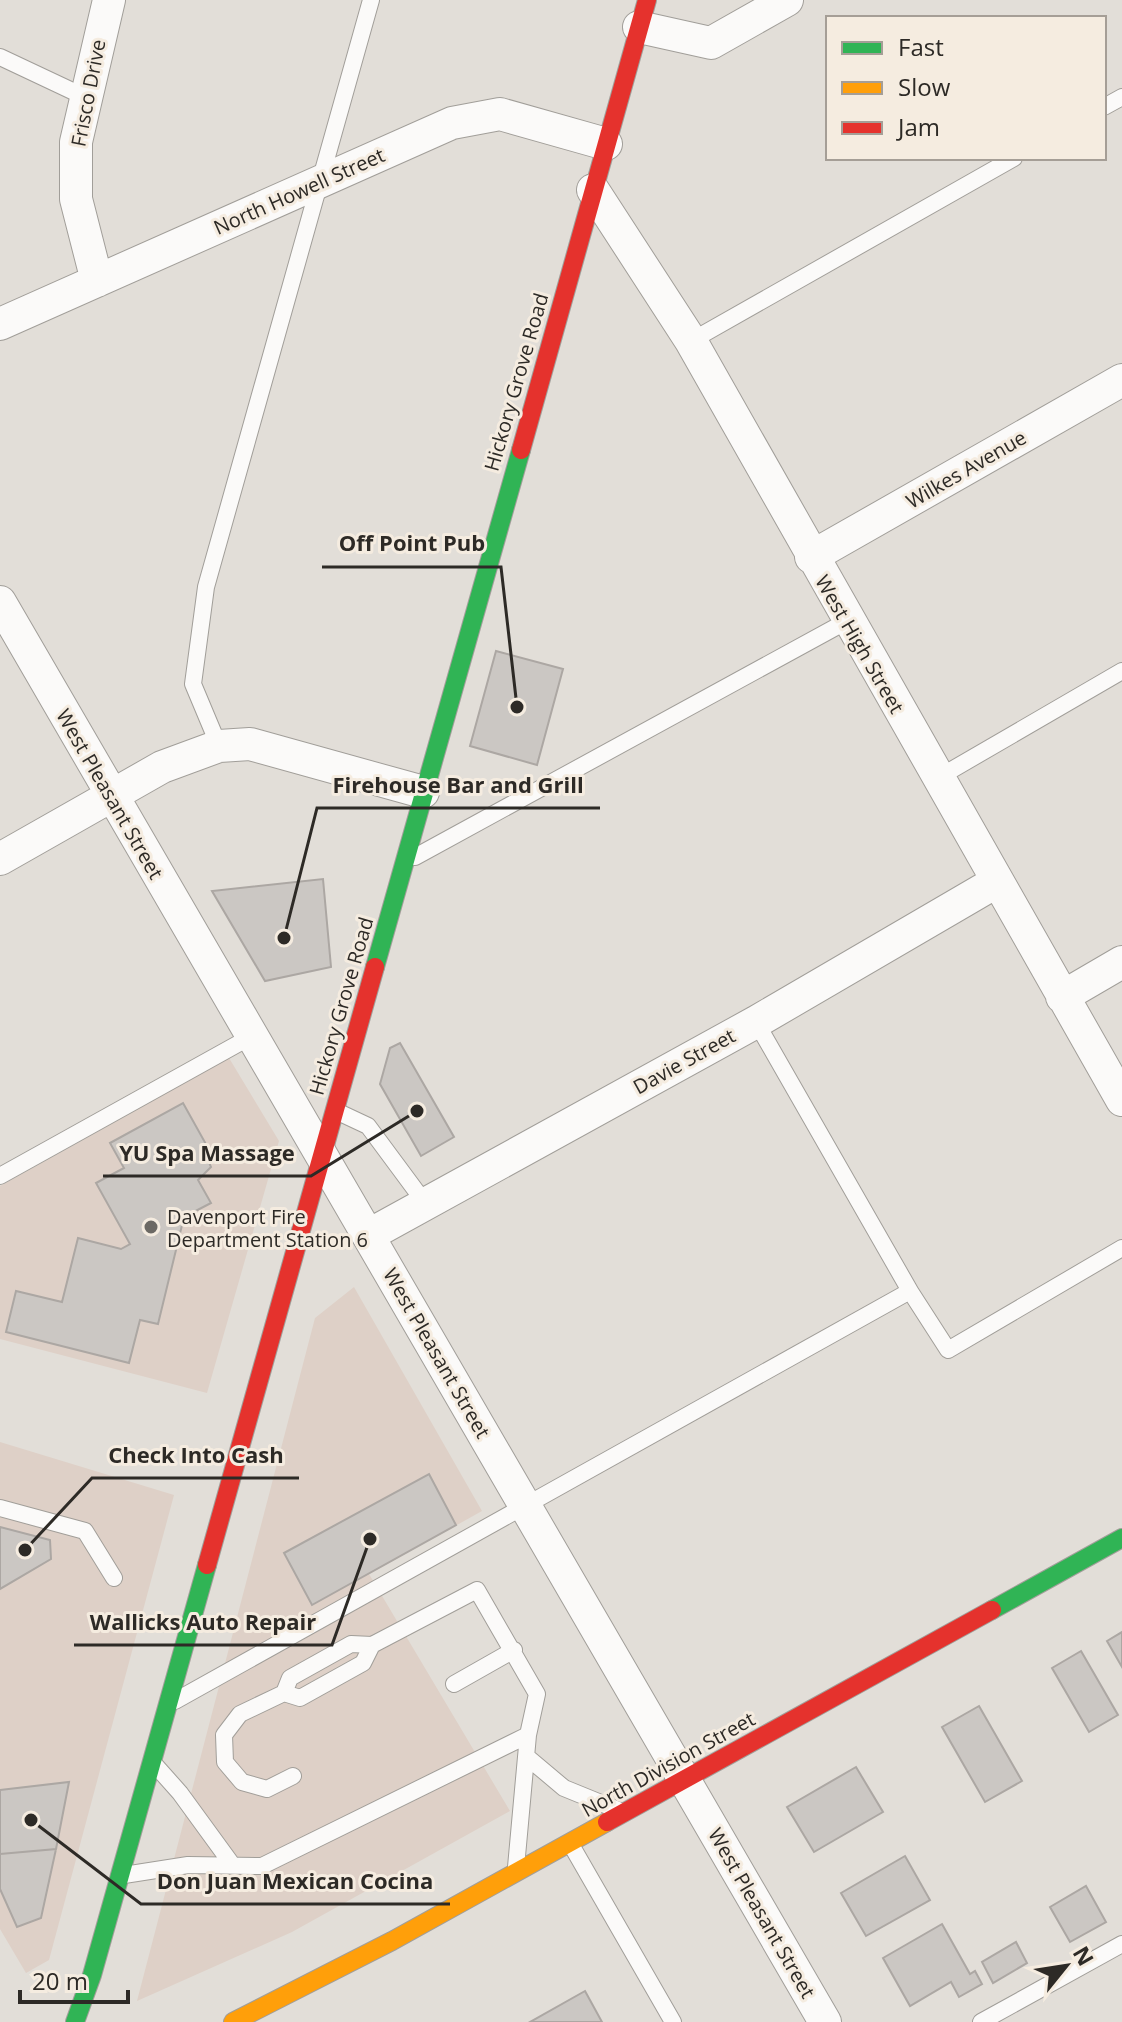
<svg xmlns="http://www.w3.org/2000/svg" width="1122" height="2022" font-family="'Open Sans',sans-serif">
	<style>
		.commercial { fill: #ded0c7 }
		.building { fill: #cbc7c3; stroke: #aca7a3; stroke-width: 2 }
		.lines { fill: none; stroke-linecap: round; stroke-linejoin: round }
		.lane-casing { stroke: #a19e99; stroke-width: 18 }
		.street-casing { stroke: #a19e99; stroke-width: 34 }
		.fast-casing { stroke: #a19e99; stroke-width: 20 }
		.slow-casing { stroke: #a19e99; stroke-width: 20 }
		.jam-casing { stroke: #a19e99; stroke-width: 20 }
		.lane { stroke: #fbfaf9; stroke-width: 16 }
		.street { stroke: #fbfaf9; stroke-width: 32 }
		.fast { stroke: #30b455; stroke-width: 18 }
		.slow { stroke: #ff9f0a; stroke-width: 18 }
		.jam { stroke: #e5322d; stroke-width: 18 }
		.poi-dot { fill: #6c6964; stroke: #f5ece0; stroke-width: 3 }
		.labels { text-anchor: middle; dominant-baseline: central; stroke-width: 6; stroke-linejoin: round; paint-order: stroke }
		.street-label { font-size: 20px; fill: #2d2a26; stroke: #f5ece0 }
		.poi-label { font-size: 20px; fill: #2d2a26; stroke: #f5ece0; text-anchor: start }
		.leader { fill: none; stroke: #2d2a26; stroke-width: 3 }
		.callout-dot { fill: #2d2a26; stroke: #f5ece0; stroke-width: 3 }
		.callout-label { font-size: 22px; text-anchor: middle; font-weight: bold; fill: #2d2a26; stroke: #f5ece0; stroke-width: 6; stroke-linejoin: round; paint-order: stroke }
	</style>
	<rect width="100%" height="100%" fill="#e2ded8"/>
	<path class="commercial" d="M229 1058 279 1141 207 1393 0 1339V1186Z
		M354 1287 482 1511 369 1574 510 1811 292 1932 137 2001 315 1318Z
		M0 1442 174 1495 49 1960 26 1973 0 1929Z"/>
	<path class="building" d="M496 651 563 669 537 765 470 746Z
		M323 879 331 967 265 981 212 891Z
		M400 1043 454 1137 421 1156 380 1084 390 1048Z
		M183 1103 207 1146 203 1148 211 1167 198 1180 211 1203 184 1217 158 1324 140 1320 129 1363 6 1332 16 1291 62 1302 78 1238 121 1249 130 1244 96 1183 124 1168 110 1143Z
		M429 1474 456 1525 312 1605 284 1553Z
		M0 1527 50 1540 51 1559 0 1589Z
		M1122 1632V1667L1107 1641Z
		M1081 1651 1118 1715 1089 1732 1052 1668Z
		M979 1706 1022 1781 985 1802 942 1727Z
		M856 1767 883 1812 814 1852 787 1807Z
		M69 1782 56 1849 0 1854V1790Z
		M56 1849 41 1918 17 1927 0 1889V1854Z
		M905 1856 930 1900 866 1936 841 1893Z
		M1086 1886 1106 1922 1070 1942 1050 1907Z
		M942 1924 970 1974 975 1971 982 1984 959 1997 951 1982 910 2006 883 1958Z
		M1016 1942 1027 1963 993 1983 982 1962Z
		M585 1991 602 2022H530Z"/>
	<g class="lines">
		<g class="lane-casing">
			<path id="lane" d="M0 57 85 97
				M1104 107 1122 97
				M691 341 1014 158
				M219 746 193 684 206 587 371 0
				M936 779 1122 671
				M415 857 847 621
				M756 1022 910 1291 948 1350 1122 1248
				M336 1111 368 1126 425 1203
				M0 1176 252 1036
				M0 1508 85 1531 114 1578
				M454 1684 514 1650
				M284 1693 290 1678 351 1644 372 1645 477 1590 537 1694 528 1735 516 1867
				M175 1701 910 1291
				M527 1757 564 1788 618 1810
				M156 1766 180 1793 231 1863
				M293 1776 267 1789 242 1782 225 1762 224 1735 240 1714 284 1693 300 1698 363 1663 372 1645
				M570 1843 673 2022
				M124 1875 188 1865 262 1866 528 1735
				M981 2022 1122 1944"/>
		</g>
		<g class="street-casing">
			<path id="street" d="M639 27 711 43 787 0
				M593 190 691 341 1122 1100
				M97 281 76 199V142L109 0
				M0 324 452 123 500 114 606 144
				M811 557 1122 380
				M0 602 825 2022
				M0 859 162 767 219 746 250 744 423 792
				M1062 997 1122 962
				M369 1235 756 1022 996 882"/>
		</g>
		<g class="fast-casing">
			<path id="fast" d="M375 967 521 450
				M992 1610 1122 1538
				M75 2022 92 1975 207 1565"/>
		</g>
		<g class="slow-casing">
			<path id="slow" d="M233 2022 392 1941 607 1822"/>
		</g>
		<g class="jam-casing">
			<path id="jam" d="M521 450 647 0
				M207 1565 375 967
				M607 1822 992 1610"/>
		</g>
		<use href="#lane" class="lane"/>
		<use href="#street" class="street"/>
		<use href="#fast" class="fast"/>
		<use href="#slow" class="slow"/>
		<use href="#jam" class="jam"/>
	</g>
	<circle class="poi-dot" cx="151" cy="1227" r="8"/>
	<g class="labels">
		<g class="street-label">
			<text transform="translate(88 93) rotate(-79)">Frisco Drive</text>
			<text transform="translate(299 191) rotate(-24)">North Howell Street</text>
			<text transform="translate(516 382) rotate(-74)">Hickory Grove Road</text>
			<text transform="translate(966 469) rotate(-30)">Wilkes Avenue</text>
			<text transform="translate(860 644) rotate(60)">West High Street</text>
			<text transform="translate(110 794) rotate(60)">West Pleasant Street</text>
			<text transform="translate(341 1006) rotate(-74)">Hickory Grove Road</text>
			<text transform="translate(684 1061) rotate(-29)">Davie Street</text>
			<text transform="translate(437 1353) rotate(60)">West Pleasant Street</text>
			<text transform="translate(668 1764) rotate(-29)">North Division Street</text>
			<text transform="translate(762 1913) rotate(60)">West Pleasant Street</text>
		</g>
		<g class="poi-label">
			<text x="167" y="1216">Davenport Fire<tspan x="167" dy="23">Department Station 6</tspan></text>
		</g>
	</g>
	<path class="leader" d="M517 707L501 567H322M284 938L317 808H600M417 1111L311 1176H103M25 1550L92 1478H299M370 1539L332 1645H74M31 1820L141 1904H450"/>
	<g class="callout-dot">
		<circle cx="517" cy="707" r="8"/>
		<circle cx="284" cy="938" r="8"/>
		<circle cx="417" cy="1111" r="8"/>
		<circle cx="25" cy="1550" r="8"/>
		<circle cx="370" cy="1539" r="8"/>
		<circle cx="31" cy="1820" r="8"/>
	</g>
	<g class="callout-label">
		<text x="412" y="551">Off Point Pub</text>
		<text x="458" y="793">Firehouse Bar and Grill</text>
		<text x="207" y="1161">YU Spa Massage</text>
		<text x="196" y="1463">Check Into Cash</text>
		<text x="203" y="1630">Wallicks Auto Repair</text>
		<text x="295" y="1889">Don Juan Mexican Cocina</text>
	</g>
	<rect x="826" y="16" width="280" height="144" fill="#f5ece0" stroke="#a59e96" stroke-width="2"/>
	<rect x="842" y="42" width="40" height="12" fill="#30b455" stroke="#a59e96" stroke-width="2"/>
	<text x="898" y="56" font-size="24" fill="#2d2a26">Fast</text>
	<rect x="842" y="82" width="40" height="12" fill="#ff9f0a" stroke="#a59e96" stroke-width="2"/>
	<text x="898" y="96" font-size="24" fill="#2d2a26">Slow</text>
	<rect x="842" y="122" width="40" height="12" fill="#e5322d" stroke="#a59e96" stroke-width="2"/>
	<text x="898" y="136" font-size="24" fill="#2d2a26">Jam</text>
	<g transform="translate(1066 1966) rotate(60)" stroke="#f5ece0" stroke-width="6" paint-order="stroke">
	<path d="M0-6L14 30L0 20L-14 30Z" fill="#2d2a26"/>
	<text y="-12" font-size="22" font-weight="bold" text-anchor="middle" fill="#2d2a26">N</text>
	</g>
	<path d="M20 1990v12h108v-12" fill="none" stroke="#2d2a26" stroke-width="4"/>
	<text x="32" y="1990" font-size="24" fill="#2d2a26" stroke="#f5ece0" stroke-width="6" paint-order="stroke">20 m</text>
</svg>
